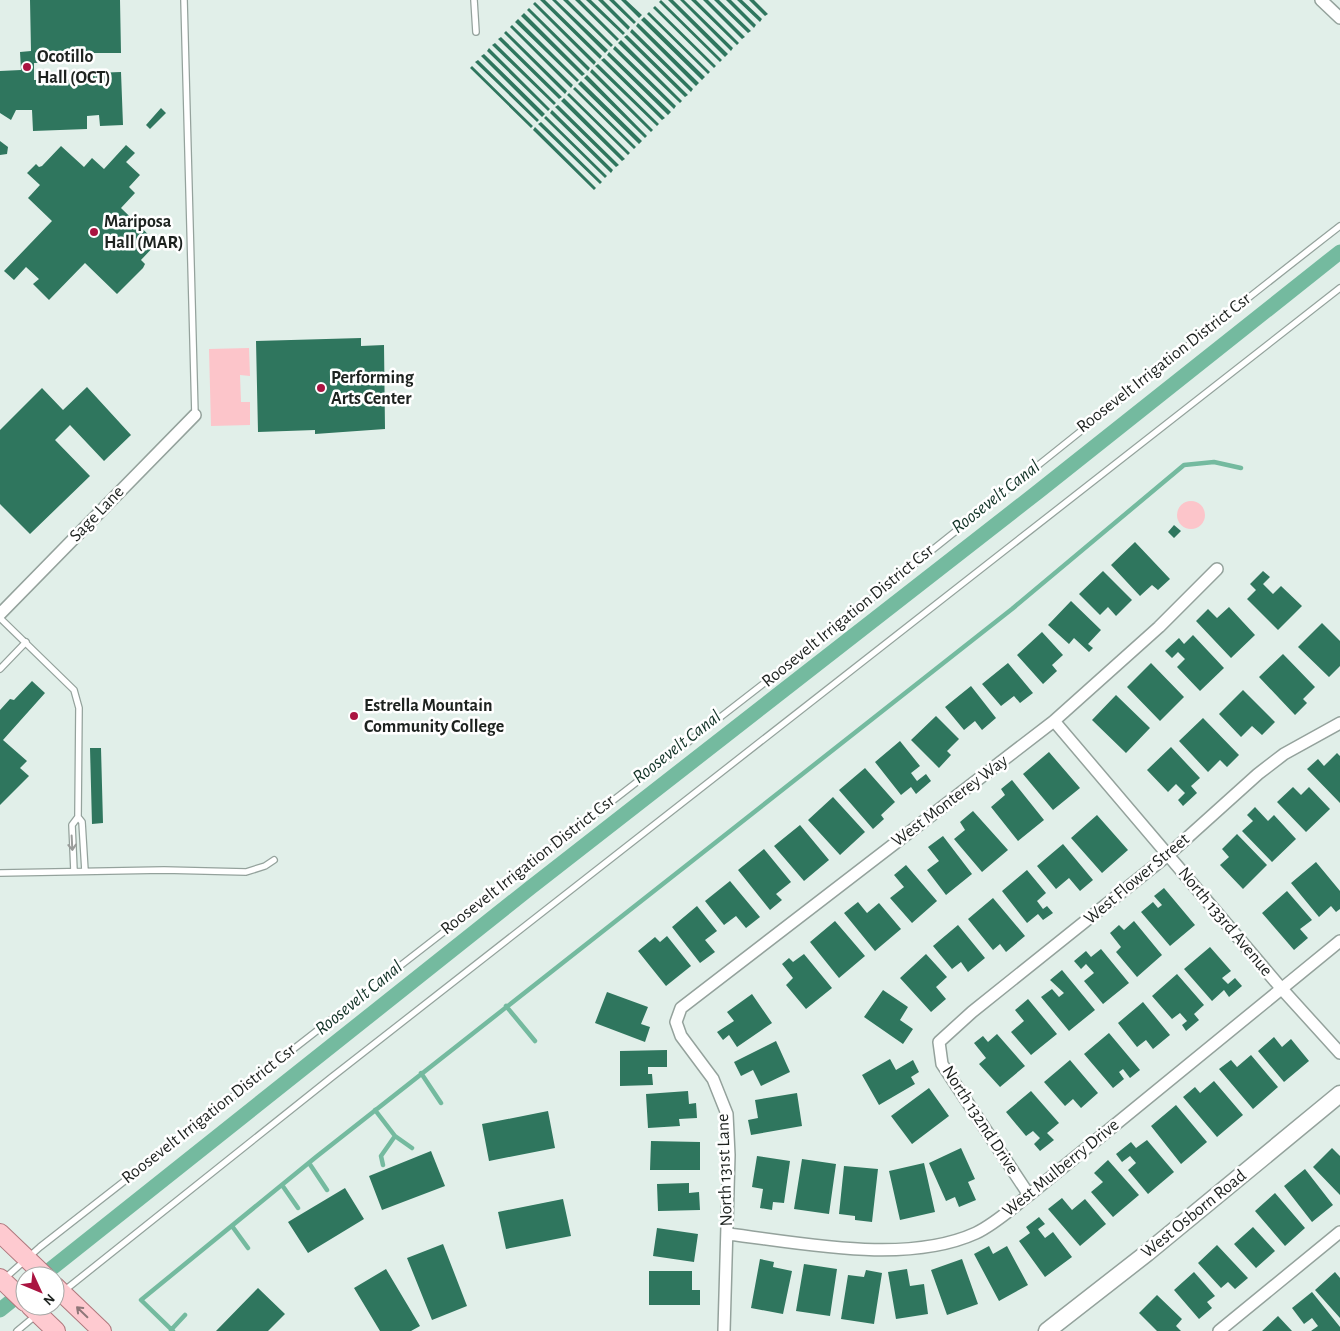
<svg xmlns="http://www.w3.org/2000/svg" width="1340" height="1331" font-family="'Alegreya Sans',sans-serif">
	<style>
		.green { fill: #fcc5ca }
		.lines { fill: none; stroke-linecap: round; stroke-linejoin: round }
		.stream { stroke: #74ba9f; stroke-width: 4.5 }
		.canal { stroke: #74ba9f; stroke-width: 15 }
		.building { fill: #2f765e }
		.lane-casing { stroke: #94a29c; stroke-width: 8 }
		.street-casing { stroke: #94a29c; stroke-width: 14 }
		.secondary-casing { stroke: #94a29c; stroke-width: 19 }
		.primary-casing { stroke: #af787d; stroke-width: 20 }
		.lane { stroke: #fff; stroke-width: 5.5 }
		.street { stroke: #fff; stroke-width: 11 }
		.secondary { stroke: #fff; stroke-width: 16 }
		.primary { stroke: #fecad0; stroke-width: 18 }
		.oneway { stroke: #999c9a }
		.oneway2 { stroke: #8e7678 }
		.poi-dot { fill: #aa1441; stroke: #fff; stroke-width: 2 }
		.labels { text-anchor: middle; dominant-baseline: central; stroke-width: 5; stroke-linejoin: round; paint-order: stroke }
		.poi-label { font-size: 18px; font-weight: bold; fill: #1d221f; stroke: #fff; text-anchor: start }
		.street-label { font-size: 18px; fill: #1d221f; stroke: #fff }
		.water-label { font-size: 19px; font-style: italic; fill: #123327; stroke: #fff }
	</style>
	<rect width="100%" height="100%" fill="#e1efe9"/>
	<path class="green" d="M249 348 250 376 240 375 241 402H250V425L211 426 209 349Z
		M1177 515a14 14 0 1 1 28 0a14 14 0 1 1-28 0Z"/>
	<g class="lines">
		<path class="stream" d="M506 1006 535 1041
			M421 1073 441 1103
			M375 1110 395 1136 412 1148
			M309 1163 327 1190
			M383 1165 381 1156 395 1136
			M282 1185 298 1208
			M232 1226 248 1248
			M171 1330 185 1315
			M173 1331 141 1300 316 1157 1012 609 1184 465 1214 462 1241 468"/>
		<path class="canal" d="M42 1276 530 888 1039 491 1340 252
			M0 1310 25 1290"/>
	</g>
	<path class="building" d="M30 0H120L121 53H93V62L34 63V80L93 79V73L121 72 123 125 100 126 99 115 87 116V129L33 131 32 110H16L11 120 0 113V71L21 70 20 52 31 51Z
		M540 0H545L602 56 600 59Z
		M552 0H556L608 50 605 53Z
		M563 0H568L613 45 611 47Z
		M575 0H580L619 39 617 41Z
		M586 0H591L625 33 623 35Z
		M598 0H603L630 27 628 30Z
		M609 0H614L636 22 634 24Z
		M621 0H626L642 15 639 18Z
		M661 0 722 60 720 62 659 2Z
		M668 0H673L728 54 725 57Z
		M680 0H684L733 48 731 51Z
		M691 0H696L739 43 737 45Z
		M703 0H708L745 37 742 39Z
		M714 0H719L751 31 748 33Z
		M726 0H731L756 25 754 28Z
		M737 0H742L762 19 760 22Z
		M749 0H754L768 14 765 16Z
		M535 2 596 62 594 65 533 4Z
		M655 6 716 66 714 68 653 8Z
		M529 8 590 68 588 71 527 10Z
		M649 12 710 72 708 74 647 14Z
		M524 13 585 74 582 76 521 16Z
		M644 17 705 77 702 80 641 20Z
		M518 19 579 80 577 82 515 22Z
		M638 23 699 83 696 86 636 26Z
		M512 25 573 85 571 88 510 27Z
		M632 29 693 89 691 92 630 32Z
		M506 31 567 91 565 94 504 33Z
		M627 35 688 95 685 97 624 37Z
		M501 37 562 97 559 99 498 39Z
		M621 40 682 101 680 103 618 43Z
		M495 43 556 103 554 105 492 45Z
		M615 46 676 106 674 109 613 49Z
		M489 48 550 109 548 111 487 51Z
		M609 52 671 112 668 115 607 55Z
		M484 54 545 114 542 117 481 56Z
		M604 58 665 118 662 120 601 60Z
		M478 60 539 120 537 122 475 62Z
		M598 64 659 124 657 126 595 66Z
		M472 66 533 126 531 128 470 68Z
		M592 69 653 130 651 132 590 72Z
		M587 75 647 136 645 138 584 78Z
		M581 81 642 141 639 144 578 84Z
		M575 87 636 147 634 149 573 89Z
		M569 93 630 153 628 155 567 95Z
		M564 98 625 159 622 161 561 101Z
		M558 105 619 165 616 167 555 107Z
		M161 108 166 113 150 129 146 125Z
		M552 110 613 170 611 173 550 113Z
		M546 116 607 176 605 178 544 118Z
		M541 122 602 182 600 184 538 124Z
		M535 127 596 188 594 190 533 130Z
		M0 141 8 147 7 154 0 155Z
		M126 145 135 153 126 162 140 175 129 187 135 193 121 208 157 243 141 260 145 264 143 268 117 294 85 263 49 300 33 284 39 279 26 267 14 280 4 271 52 221 28 198 40 185 27 173 36 164 39 167 42 166 61 146 84 167 92 158 104 169Z
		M361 338V346L384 345 385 429 315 434V430L258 432 256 341Z
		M87 387 131 435 104 461 70 425 55 440 90 476 30 534 0 504V430L42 388 63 410Z
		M1174 525 1181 531 1174 538 1168 532Z
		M1135 542 1170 579 1158 590 1152 585 1140 596 1111 565Z
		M1103 571 1132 600 1116 616 1108 607 1100 615 1079 594Z
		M1263 571 1270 577 1263 584 1273 594 1281 586 1302 606 1278 630 1247 599 1256 590 1250 584Z
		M1071 601 1101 630 1088 644 1093 648 1089 652 1074 638 1069 644 1048 625Z
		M1229 607 1255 635 1231 658 1196 621 1208 609 1217 618Z
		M1322 623 1340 641V666L1329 677 1298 647Z
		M1042 632 1063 655 1052 665 1057 671 1043 684 1017 655Z
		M1193 635 1224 668 1200 691 1177 667 1185 659 1178 652 1172 658 1165 651 1179 638 1184 644Z
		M1283 654 1315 687 1303 699 1307 703 1295 715 1259 677Z
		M1008 663 1033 693 1020 703 1014 696 1001 706 982 684Z
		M1151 663 1184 697 1160 721 1127 687Z
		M32 681 45 693 3 740 27 761 20 768 29 776 0 805V710L10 699 14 700Z
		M971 686 996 718 982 730 975 721 964 730 945 707Z
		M1243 690 1275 722 1262 735 1252 726 1241 737 1219 714Z
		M1116 695 1150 728 1126 753 1092 720Z
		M936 716 959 739 947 751 951 755 939 768 911 740Z
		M1203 718 1239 755 1227 767 1220 760 1208 772 1179 741Z
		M900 741 920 766 911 773 917 781 926 774 931 781 916 794 911 787 901 795 875 762Z
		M1171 747 1200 778 1191 786 1197 793 1183 806 1178 800 1185 793 1176 784 1168 792 1147 770Z
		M90 748H101L103 823 92 824Z
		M1049 752 1080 788 1053 810 1023 774Z
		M1337 753 1340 756V803L1307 769 1318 759 1324 766Z
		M865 768 895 802 881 815 884 819 873 829 839 790Z
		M1012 780 1044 820 1018 841 991 807 1005 795 1001 789Z
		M1293 787 1301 795 1309 787 1330 809 1306 832 1277 802Z
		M833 797 865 832 840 855 808 820Z
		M1255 807 1268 821 1274 815 1296 839 1272 862 1242 831 1253 821 1247 815Z
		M973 811 1008 850 982 872 954 839 965 830 960 822Z
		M1097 815 1128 850 1102 873 1071 838Z
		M800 825 829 860 804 881 774 846Z
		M1237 834 1267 865 1243 889 1220 865 1229 857 1222 849Z
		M943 836 972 874 946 895 927 870 939 861 928 847Z
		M1063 844 1093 880 1080 891 1069 878 1056 889 1037 866Z
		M764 849 791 882 776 894 782 900 770 910 738 870Z
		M1316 862 1340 891V909L1336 912 1331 906 1319 917 1291 883Z
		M906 865 937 901 912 923 890 898 904 887 894 875Z
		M1027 870 1046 893 1037 901 1043 909 1047 906 1053 913 1043 920 1038 914 1027 923 1002 891Z
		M730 881 760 917 746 928 736 916 724 925 705 901Z
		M1164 888 1195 925 1170 946 1141 912 1153 902 1158 908 1162 905 1154 896Z
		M1287 891 1312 920 1300 929 1308 938 1294 950 1262 913Z
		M993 898 1025 936 1006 952 1000 944 993 950 968 919Z
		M858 902 867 913 879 903 901 929 875 951 844 913Z
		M697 906 717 931 705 940 715 952 700 963 672 927Z
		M835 921 865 956 839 978 810 942Z
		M1134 921 1162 955 1137 977 1116 952 1121 947 1110 933 1119 925 1124 930Z
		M958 925 985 958 968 972 961 962 952 969 933 946Z
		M667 936 691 966 666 986 638 951 655 937 660 942Z
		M1210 947 1231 971 1222 978 1228 984 1235 978 1242 986 1229 997 1224 990 1212 1001 1184 969Z
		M1101 949 1129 983 1103 1004 1084 981 1094 973 1086 964 1081 969 1074 961 1086 951 1091 957Z
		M804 954 832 988 806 1009 786 985 793 978 782 964 789 958 793 962Z
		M926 954 947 977 936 987 946 999 931 1012 900 978Z
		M1062 970 1095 1010 1069 1031 1041 997 1052 989 1059 997 1064 993 1050 980Z
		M1177 974 1204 1005 1194 1014 1199 1020 1186 1031 1182 1025 1187 1021 1180 1013 1172 1019 1152 996Z
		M883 990 908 1007 900 1020 913 1029 903 1044 864 1017Z
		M607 992 648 1007 641 1024 650 1027 645 1042 595 1023Z
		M752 994 772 1023 737 1047 729 1035 723 1040 717 1032 734 1021 727 1012Z
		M1028 999 1057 1034 1031 1055 1011 1032 1024 1021 1015 1010Z
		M1143 1002 1170 1035 1153 1049 1146 1040 1137 1047 1118 1023Z
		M1109 1033 1140 1070 1130 1078 1123 1069 1119 1072 1124 1079 1113 1088 1084 1054Z
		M997 1034 1025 1066 1000 1087 979 1064 986 1058 974 1043 983 1036 988 1042Z
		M1274 1037 1282 1047 1291 1039 1309 1061 1284 1082 1258 1051Z
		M776 1041 790 1072 761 1086 753 1070 741 1076 734 1062Z
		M667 1050V1067H648V1074H652L653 1085 620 1086V1051Z
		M1251 1055 1278 1087 1253 1109 1219 1069 1231 1060 1237 1067Z
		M890 1059 896 1070 913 1060 919 1072 911 1077 915 1084 879 1105 862 1075Z
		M1070 1060 1098 1093 1081 1108 1073 1099 1065 1106 1044 1082Z
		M1214 1081 1243 1115 1217 1137 1183 1097 1195 1087 1200 1093Z
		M929 1088 949 1116 912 1144 891 1116Z
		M688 1091 689 1104 696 1103 697 1118 679 1119 680 1126 648 1128 646 1094Z
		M1031 1091 1059 1123 1047 1133 1054 1140 1040 1151 1034 1144 1040 1138 1033 1131 1026 1136 1006 1112Z
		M797 1093 802 1126 751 1135 748 1120 758 1118 755 1100Z
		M1176 1105 1207 1142 1181 1164 1151 1126Z
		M548 1111 555 1148 489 1161 482 1124Z
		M1147 1140 1174 1172 1148 1194 1128 1170 1136 1163 1130 1156 1122 1162 1116 1154 1131 1142 1136 1148Z
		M651 1141 700 1142V1170H650Z
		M961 1148 975 1179 968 1182 976 1200 959 1207 955 1197 946 1201 929 1163Z
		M1332 1148 1340 1156V1195L1313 1167Z
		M431 1151 445 1186 382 1210 369 1176Z
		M757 1156 790 1161 784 1203 773 1202 772 1210 760 1208 763 1189 752 1187Z
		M802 1159 836 1164 829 1214 794 1209Z
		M1108 1160 1139 1195 1113 1217 1091 1192 1103 1182 1094 1173Z
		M924 1163 935 1212 900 1220 889 1171Z
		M844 1166 878 1169 872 1222 855 1220V1216L839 1214Z
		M1305 1169 1333 1205 1312 1222 1284 1186Z
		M689 1183V1193L699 1192 700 1210 658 1211 657 1184Z
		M345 1188 364 1219 308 1253 288 1222Z
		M1275 1193 1305 1228 1285 1246 1255 1211Z
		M1062 1198 1072 1210 1085 1199 1106 1224 1080 1246 1048 1209Z
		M563 1199 571 1236 506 1249 498 1212Z
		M1039 1217 1045 1224 1038 1229 1045 1238 1053 1232 1072 1257 1045 1277 1019 1241 1030 1233 1026 1227Z
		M1253 1227 1275 1251 1256 1268 1234 1244Z
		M657 1228 698 1234 694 1262 653 1256Z
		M443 1244 467 1306 432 1320 407 1258Z
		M1217 1245 1248 1278 1235 1289 1228 1282 1221 1288 1198 1263Z
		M989 1246 993 1254 1007 1246 1028 1285 999 1301 974 1254Z
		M760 1259 774 1262 773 1267 792 1271 783 1314 751 1308Z
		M962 1259 978 1304 947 1315 931 1270Z
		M804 1264 837 1269 830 1316 796 1311Z
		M386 1269 420 1326 411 1331H380L354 1288Z
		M907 1269 910 1286 924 1284 928 1314 896 1319 888 1272Z
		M866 1270 882 1273 874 1324 841 1319 848 1275 864 1277Z
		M649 1271H692V1290H700V1305H649Z
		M1194 1272 1215 1296 1207 1302 1212 1308 1199 1319 1174 1290Z
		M1335 1272 1340 1278V1318L1315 1290Z
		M258 1288 285 1314 268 1331H216Z
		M1312 1292 1340 1327V1331H1311L1318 1326 1312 1318 1304 1324 1292 1308Z
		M1157 1295 1182 1319 1176 1326 1181 1331H1157L1139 1313Z
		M1278 1316 1292 1331H1262Z"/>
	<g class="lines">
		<g class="lane-casing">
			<path id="lane" d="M184 0 195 415
				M474 0 476 32
				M0 618 74 690 79 708 78 817 82 822 85 871
				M0 669 26 642
				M74 871 72 825 78 817
				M0 873 164 870 246 872 265 866 274 860
				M4 1279 40 1247C286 1053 534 863 781 670 968 523 1152 372 1340 226
				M55 1298 332 1077 1340 288
				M17 1331 47 1306"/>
		</g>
		<g class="street-casing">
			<path id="street" d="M1321 0 1340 18
				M0 614 195 415
				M1054 721 1281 988 1340 1053
				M1029 1195 942 1064 939 1042 972 1012 1168 855 1258 774 1284 754 1340 723
				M728 1234C803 1243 906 1265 976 1233 995 1224 1012 1208 1029 1195L1340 941
				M724 1331 729 1155 727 1114 713 1079 681 1036 676 1022 681 1008 1054 721 1159 627 1217 569
				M1219 1331 1340 1232"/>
		</g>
		<g class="secondary-casing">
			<path id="secondary" d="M1047 1331 1147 1253 1340 1094"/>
		</g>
		<g class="primary-casing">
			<path id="primary" d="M0 1233 45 1276
				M0 1278 25 1302
				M55 1286 102 1331
				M30 1306 56 1331"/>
		</g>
		<use href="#lane" class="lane"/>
		<use href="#street" class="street"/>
		<use href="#secondary" class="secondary"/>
		<use href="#primary" class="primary"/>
	</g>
	<defs><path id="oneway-shaft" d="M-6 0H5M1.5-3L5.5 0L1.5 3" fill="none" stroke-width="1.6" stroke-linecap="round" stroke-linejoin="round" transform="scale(1.25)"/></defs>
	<use class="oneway" href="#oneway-shaft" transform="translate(72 843) rotate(87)"/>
	<use class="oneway2" href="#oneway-shaft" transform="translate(82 1312) rotate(-136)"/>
	<g class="poi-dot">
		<circle cx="27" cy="67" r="5"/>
		<circle cx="94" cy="232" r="5"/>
		<circle cx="321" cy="388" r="5"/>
		<circle cx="354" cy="716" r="5"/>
	</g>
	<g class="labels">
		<g class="poi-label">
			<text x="37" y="57">Ocotillo<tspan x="37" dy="21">Hall (OCT)</tspan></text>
			<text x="104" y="222">Mariposa<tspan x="104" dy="21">Hall (MAR)</tspan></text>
			<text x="331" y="378">Performing<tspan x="331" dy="21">Arts Center</tspan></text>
			<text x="364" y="706">Estrella Mountain<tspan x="364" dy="21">Community College</tspan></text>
		</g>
		<g class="street-label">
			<text transform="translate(1164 363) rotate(-38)">Roosevelt Irrigation District Csr</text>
			<text transform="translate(97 514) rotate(-46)">Sage Lane</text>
			<text transform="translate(848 616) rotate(-39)">Roosevelt Irrigation District Csr</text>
			<text transform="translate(950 801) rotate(-37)">West Monterey Way</text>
			<text transform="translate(528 865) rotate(-38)">Roosevelt Irrigation District Csr</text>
			<text transform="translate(1137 879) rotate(-40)">West Flower Street</text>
			<text transform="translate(1225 922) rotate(50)">North 133rd Avenue</text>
			<text transform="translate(209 1114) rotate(-38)">Roosevelt Irrigation District Csr</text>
			<text transform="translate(980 1120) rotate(57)">North 132nd Drive</text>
			<text transform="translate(1061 1168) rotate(-39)">West Mulberry Drive</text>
			<text transform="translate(725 1170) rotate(-92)">North 131st Lane</text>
			<text transform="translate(1194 1214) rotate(-39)">West Osborn Road</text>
		</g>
		<g class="water-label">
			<text transform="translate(996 497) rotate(-38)">Roosevelt Canal</text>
			<text transform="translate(677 747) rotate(-38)">Roosevelt Canal</text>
			<text transform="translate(359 998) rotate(-39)">Roosevelt Canal</text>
		</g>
	</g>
	<g transform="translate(40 1291) rotate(134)"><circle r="24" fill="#ffffff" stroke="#a5a7a5"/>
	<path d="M0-4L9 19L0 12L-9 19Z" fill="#aa1441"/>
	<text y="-8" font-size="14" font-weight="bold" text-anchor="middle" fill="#1d221f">N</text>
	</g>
</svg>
